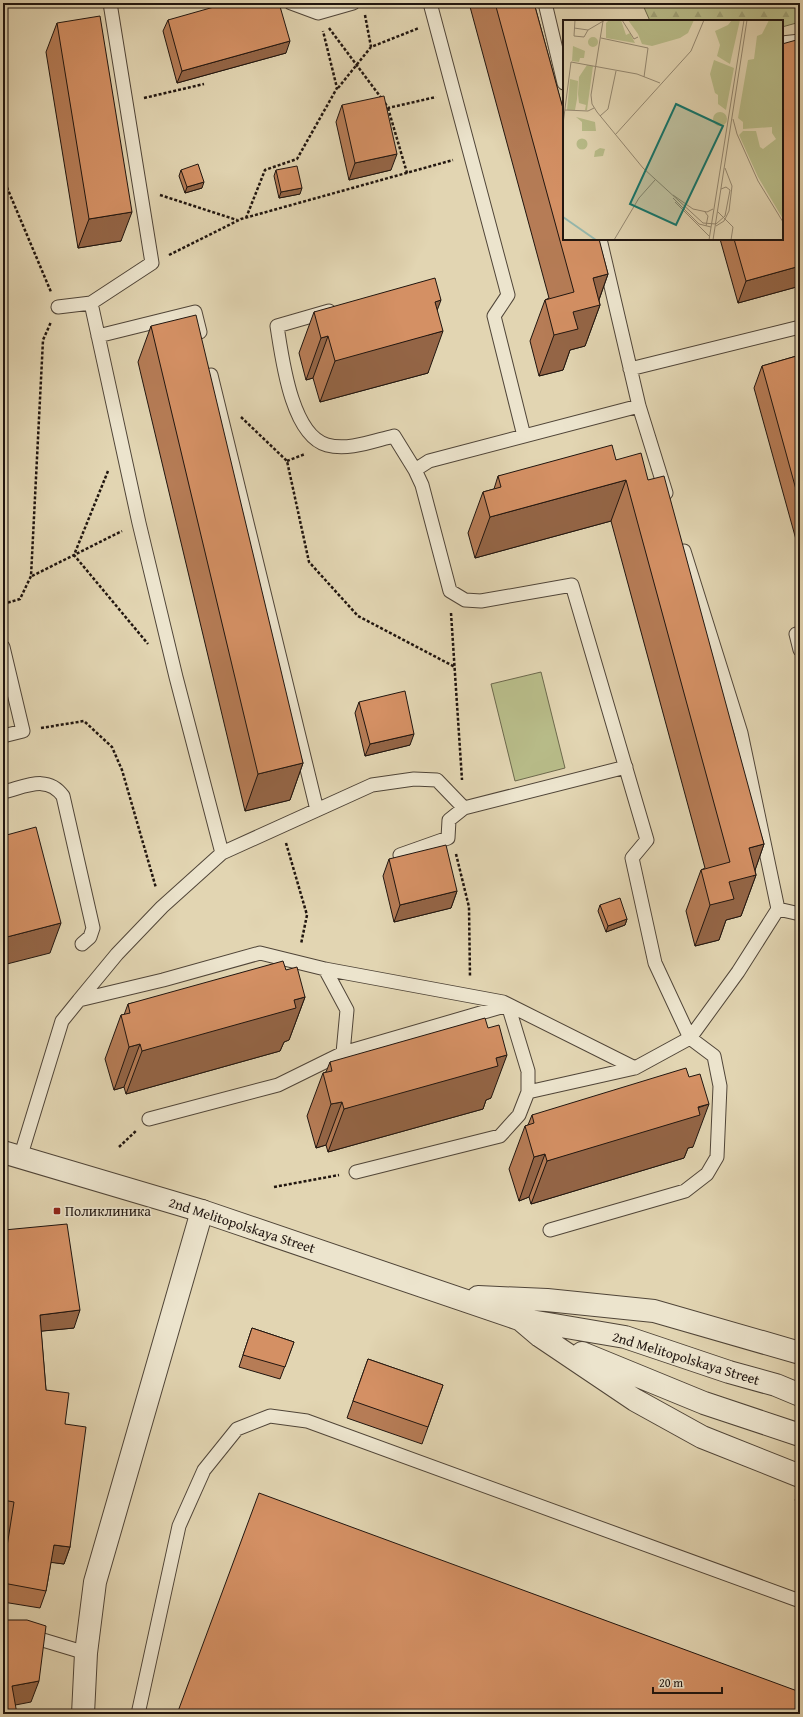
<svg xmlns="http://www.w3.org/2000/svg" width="803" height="1717" font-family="'Gentium Book Plus',serif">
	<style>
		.forest { fill: url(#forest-firs); stroke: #6c684c }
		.green { fill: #b8bc89; stroke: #6c684c }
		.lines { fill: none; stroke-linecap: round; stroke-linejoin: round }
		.service-casing { stroke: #504538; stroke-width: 15 }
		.minor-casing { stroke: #504538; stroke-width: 24 }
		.tertiary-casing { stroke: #504538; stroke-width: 24 }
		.path { stroke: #20150f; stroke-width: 2.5; stroke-dasharray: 3 2; stroke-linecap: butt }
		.service { stroke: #ece4cd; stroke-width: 13 }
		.minor { stroke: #ece4cd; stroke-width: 22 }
		.tertiary { stroke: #ece4cd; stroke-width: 22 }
		.wall { fill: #b67c56; stroke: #20150f }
		.shaded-wall { fill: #946546; stroke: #20150f }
		.building { fill: #d49064; stroke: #20150f }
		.poi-dot { fill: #8f2418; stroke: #ece4cd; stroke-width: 1.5 }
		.labels { text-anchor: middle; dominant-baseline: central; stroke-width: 3; stroke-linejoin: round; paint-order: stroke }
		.poi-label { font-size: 14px; fill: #20150f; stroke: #ece4cd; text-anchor: start }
		.street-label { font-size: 14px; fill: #20150f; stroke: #ece4cd }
		.inset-river { fill: none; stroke: #95b8ae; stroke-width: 2 }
		.inset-road { fill: none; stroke: #948871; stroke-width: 1 }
		.view { fill: #0f766e; fill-opacity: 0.15; stroke: #0f766e; stroke-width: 2 }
		.inset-edge { fill: none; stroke: #20150f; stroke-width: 2 }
	</style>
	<defs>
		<pattern id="forest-firs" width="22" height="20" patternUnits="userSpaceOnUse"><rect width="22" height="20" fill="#b8bc89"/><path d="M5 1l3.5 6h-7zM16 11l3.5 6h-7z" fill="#9ea175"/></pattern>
	</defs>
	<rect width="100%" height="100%" fill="#e2d5b2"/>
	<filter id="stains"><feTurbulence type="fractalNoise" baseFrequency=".005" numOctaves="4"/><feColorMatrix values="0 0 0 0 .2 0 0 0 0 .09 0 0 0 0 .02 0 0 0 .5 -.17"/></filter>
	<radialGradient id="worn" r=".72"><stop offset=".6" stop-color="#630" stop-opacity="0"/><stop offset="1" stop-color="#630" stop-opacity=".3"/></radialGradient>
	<path class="forest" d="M642 3H800V22L782 27V21H650Z"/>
	<path class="green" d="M541 672 565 768 515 781 491 684Z"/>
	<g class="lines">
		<g class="service-casing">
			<path id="service" d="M291 3 318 13 353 3
				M430 3 508 295 494 316 524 436
				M545 3 564 83
				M782 43 800 41
				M600 239 639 406 666 493
				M91 303 152 263 110 3
				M58 307 91 303 139 523 176 677 222 853
				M329 311 277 326C282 357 291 435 327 445 348 451 373 441 394 436L415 470
				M98 336 195 312 200 332
				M630 369 800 327
				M211 375 317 810
				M796 634 800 650
				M3 647 23 731 3 736
				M3 792C25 787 47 774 63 796L93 928 90 937 82 944
				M400 855 448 838 449 820 464 808
				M778 909 800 914
				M79 1000 117 954 162 907 222 853 372 785 414 779 437 780 464 808 626 767
				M343 1053 508 1005 528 1071V1092L519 1115 500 1136 356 1172
				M528 1092 635 1068
				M149 1119 278 1085 343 1053 347 1010 325 969
				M20 1158 62 1021 79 1000 163 980 260 953 325 969 503 1002 635 1068 690 1038 738 972 778 909 741 733 684 551
				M550 1230 685 1191 707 1174 717 1157 720 1086 714 1056 690 1038 655 963 632 858 647 840 572 585 481 601 465 600 450 591 422 485 415 470 429 461 639 406
				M3 1628 86 1653
				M138 1714 179 1526 204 1470 237 1429 270 1416 307 1421 800 1601"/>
		</g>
		<g class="minor-casing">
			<path id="minor" d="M83 1714 86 1653 95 1582 202 1211"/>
		</g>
		<g class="tertiary-casing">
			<path id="tertiary" d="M3 1152 202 1211 519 1319 625 1337 729 1372 776 1385 800 1395
				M478 1297 547 1300 654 1311 800 1353
				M520 1319 540 1336 635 1400 702 1437 800 1476
				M582 1353 704 1403 800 1435"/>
		</g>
		<path class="path" d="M365 15 371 47
			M329 28 382 99
			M338 88 371 47 419 28
			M144 98 204 84
			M385 103 388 108 436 97
			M388 108 407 173
			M3 178 51 292
			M160 195 237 220
			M246 218 265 170 297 159 337 88 323 31
			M169 255 241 219 453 160
			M241 417 287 461 309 562 358 616 455 667
			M287 461 305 454
			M108 471 74 555 148 644
			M32 576 122 531
			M3 604 20 599 31 576 43 340 51 322
			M451 613 462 780
			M41 728 84 721 112 747 122 770 156 888
			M286 843 307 915 301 944
			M456 854 469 907 470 977
			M119 1147 137 1130
			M274 1187 339 1175
			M795 1499 800 1501"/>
		<use href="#service" class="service"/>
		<use href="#minor" class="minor"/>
		<use href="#tertiary" class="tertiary"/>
	</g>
	<path class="wall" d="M469 3H534L608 274 599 300 600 305 585 346 570 350 563 370 539 376 530 341 545 300 549 298Z
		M168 20 286 53 177 83 163 31Z
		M57 23 121 241 78 248 46 52Z
		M342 105 391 170 349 180 336 122Z
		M181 170 202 188 185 193 179 176Z
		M276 170 300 194 279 198 274 176Z
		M720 239H782L800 286 738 303Z
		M437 311 428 373 320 402 313 378 306 380 299 353 314 312Z
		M151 326 303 763 290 800 245 811 138 362Z
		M800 355V554L754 388 762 366Z
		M616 460 648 480 764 844 755 870 756 875 741 916 726 920 719 940 695 946 686 911 701 870 705 868 611 521 475 558 468 533 483 492 494 489 498 476Z
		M359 702 410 745 365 756 355 713Z
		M389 859 457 891 451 908 394 922 383 876Z
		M600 905 627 919 625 925 606 932 598 911Z
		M286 970 305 997 289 1040 284 1042 280 1051 126 1094 124 1087 114 1090 105 1059 121 1015H124L128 1004Z
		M330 1062 491 1098 486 1100 483 1109 328 1152 326 1145 316 1148 307 1116 323 1073 326 1072Z
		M532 1115 693 1147 688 1148 684 1158 531 1204 529 1197 519 1201 509 1169 525 1126 528 1125Z
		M3 1226 4 1230 74 1328 41 1331 46 1390 65 1424 70 1547 64 1564 51 1562 46 1591 40 1608 3 1602V1548L7 1519 3 1518Z
		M252 1328 294 1342 280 1379 239 1367Z
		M368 1359 443 1385 422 1444 347 1418Z"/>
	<path class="shaded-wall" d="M290 41 286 53 177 83 182 71Z
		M397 154 391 170 349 180 355 163Z
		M204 182 202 188 185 193 187 187Z
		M302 188 300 194 279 198 281 192Z
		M132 212 121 241 78 248 89 219Z
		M800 266V286L738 303 746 281Z
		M608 274 597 305H600L585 346 570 350 563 370 539 376 554 335 573 312 593 278Z
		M441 300 428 335 443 331 428 373 320 402 335 361 435 302Z
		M328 336 313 378 306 380 321 338Z
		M626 480 611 521 475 558 490 517Z
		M414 734 410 745 365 756 370 744Z
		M303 763 290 800 245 811 258 774Z
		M764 844 753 876 756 875 741 916 726 920 719 940 695 946 710 905 729 882 749 848Z
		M457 891 451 908 394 922 400 905Z
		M627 919 625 925 606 932 608 926Z
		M61 923 50 953 3 965V938Z
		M305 997 289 1040 284 1042 280 1051 126 1094 142 1051 294 1000Z
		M140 1044 124 1087 114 1090 129 1047Z
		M507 1055 491 1098 486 1100 483 1109 328 1152 344 1109 496 1058Z
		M342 1102 326 1145 316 1148 331 1104Z
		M709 1104 693 1147 688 1148 684 1158 531 1204 547 1161Z
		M545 1154 529 1197 519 1201 534 1157Z
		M80 1310 74 1328 33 1332 40 1315Z
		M54 1545 70 1547 64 1564 48 1562Z
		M39 1681 31 1702 5 1707 12 1686Z"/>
	<path class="building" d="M228 3H279L290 41 182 71 168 20Z
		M495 3H534L564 112V239H599L608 274 593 278 600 305 573 312 578 329 554 335 545 300 574 292Z
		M100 16 132 212 89 219 57 23Z
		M800 39V266L746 281 734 239H782V44Z
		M384 96 397 154 355 163 342 105Z
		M198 164 204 182 187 187 181 170Z
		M297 166 302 188 281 192 276 170Z
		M435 278 441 300 435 302 443 331 335 361 328 336 321 338 314 312Z
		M196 315 303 763 258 774 151 326Z
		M800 355V504L762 366Z
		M612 445 616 460 641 453 648 480 664 476 764 844 749 848 756 875 729 882 734 899 710 905 701 870 730 862 626 480 490 517 483 492 501 487 498 476Z
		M405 691 414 734 370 744 359 702Z
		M36 827 61 923 3 938V836Z
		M446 845 457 891 400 905 389 859Z
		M620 898 627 919 608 926 600 905Z
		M283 961 286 970 297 967 305 997 294 1000 296 1008 142 1051 140 1044 129 1047 121 1015 130 1013 128 1004Z
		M485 1018 488 1028 499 1025 507 1055 496 1058 498 1066 344 1109 342 1102 331 1104 323 1073 332 1071 330 1062Z
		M686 1068 689 1077 700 1074 709 1104 698 1107 700 1115 547 1161 545 1154 534 1157 525 1126 534 1123 532 1115Z
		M67 1224 80 1310 40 1315 46 1390 69 1393 65 1424 86 1427 70 1547 54 1545 46 1591 3 1583V1572L14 1502 3 1500V1226L4 1230Z
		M252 1328 294 1342 285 1367 243 1355Z
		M368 1359 443 1385 428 1427 353 1401Z
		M259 1493 800 1692V1714H177Z
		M3 1620H27L46 1626 39 1681 12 1686 17 1714H3Z"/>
	<rect class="poi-dot" x="53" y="1207" width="8" height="8" rx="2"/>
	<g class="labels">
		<g class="poi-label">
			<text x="65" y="1211">Поликлиника</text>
		</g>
		<g class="street-label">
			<text transform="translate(242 1225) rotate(18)">2nd Melitopolskaya Street</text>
			<text transform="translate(686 1358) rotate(17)">2nd Melitopolskaya Street</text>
		</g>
	</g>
	<g transform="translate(563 20)">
		<rect width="220" height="220" fill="#e2d5b2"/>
		<path d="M25 22a5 5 0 1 1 10 0a5 5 0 1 1-10 0ZM13.5 124a5.5 5.5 0 1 1 11 0a5.5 5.5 0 1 1-11 0ZM37 128 42 129 40 136 31 137 32 131Z" fill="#b8bc89"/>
		<path d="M65 0H131L125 13 117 18 89 26 79 24 75 14ZM169 0H177L167 44 154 36 157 25 152 11 165 5ZM206 0H220V199L195 157 176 115 180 111H193L197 127 200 129 213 119 209 113V107L180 109V102L175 98 185 40 191 39 194 16 199 14ZM10 26 22 31 21 38H17L16 42 9 41ZM151 40 171 48 163 90 155 84V75L152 73 147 54ZM24 45 30 46 24 90H22L23 85 16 83 15 74 16 57ZM7 59 15 61 14 79 12 90H4ZM150 99a7 7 0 1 1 14 0a7 7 0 1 1-14 0ZM13 97 32 102 33 111H19V102Z" fill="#b8bc89"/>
		<path d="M46 0H58L63 15 67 13 72 23 43 18V3Z" fill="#b8bc89"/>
		<path class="inset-river" d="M0 197 33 220"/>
		<path class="inset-road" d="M12 0 11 16 21 17 25 10M59 0 71 19 75 17M40 1 28 75 29 84 34 92 80 148 140 203 153 204 162 196 167 170 163 167 158 169M11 8 25 10M25 10 42 0M38 18 85 28 81 57M2 90 25 91 31 88M37 96 45 89 53 51M170 99 174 114 195 161 220 202M0 104 8 42 74 54 97 63M0 113V126M52 115 128 31 141 0M110 175 130 189 144 192 150 189M110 178 136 204 148 207M112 182 146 216M142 192 145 196 143 206M155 192 170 207 168 220M153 206 161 201 166 191 169 166 162 148M51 220 76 178 92 160M146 220 181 0M150 220 184 0"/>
		<path class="view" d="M113 84 160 106 113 205 67 184Z"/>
		<rect width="220" height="220" class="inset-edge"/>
	</g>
	<rect width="803" height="1717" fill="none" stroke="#e2d5b2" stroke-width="16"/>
	<rect x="4" y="4" width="795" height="1709" fill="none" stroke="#20150f" stroke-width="2"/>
	<rect x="8" y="8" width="787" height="1701" fill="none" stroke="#20150f"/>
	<path d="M653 1687v6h69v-6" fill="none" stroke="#20150f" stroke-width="2"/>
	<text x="659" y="1687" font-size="12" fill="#20150f" stroke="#ece4cd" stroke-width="3" paint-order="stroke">20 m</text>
	<rect width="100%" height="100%" filter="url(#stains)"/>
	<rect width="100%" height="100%" fill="url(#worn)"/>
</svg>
